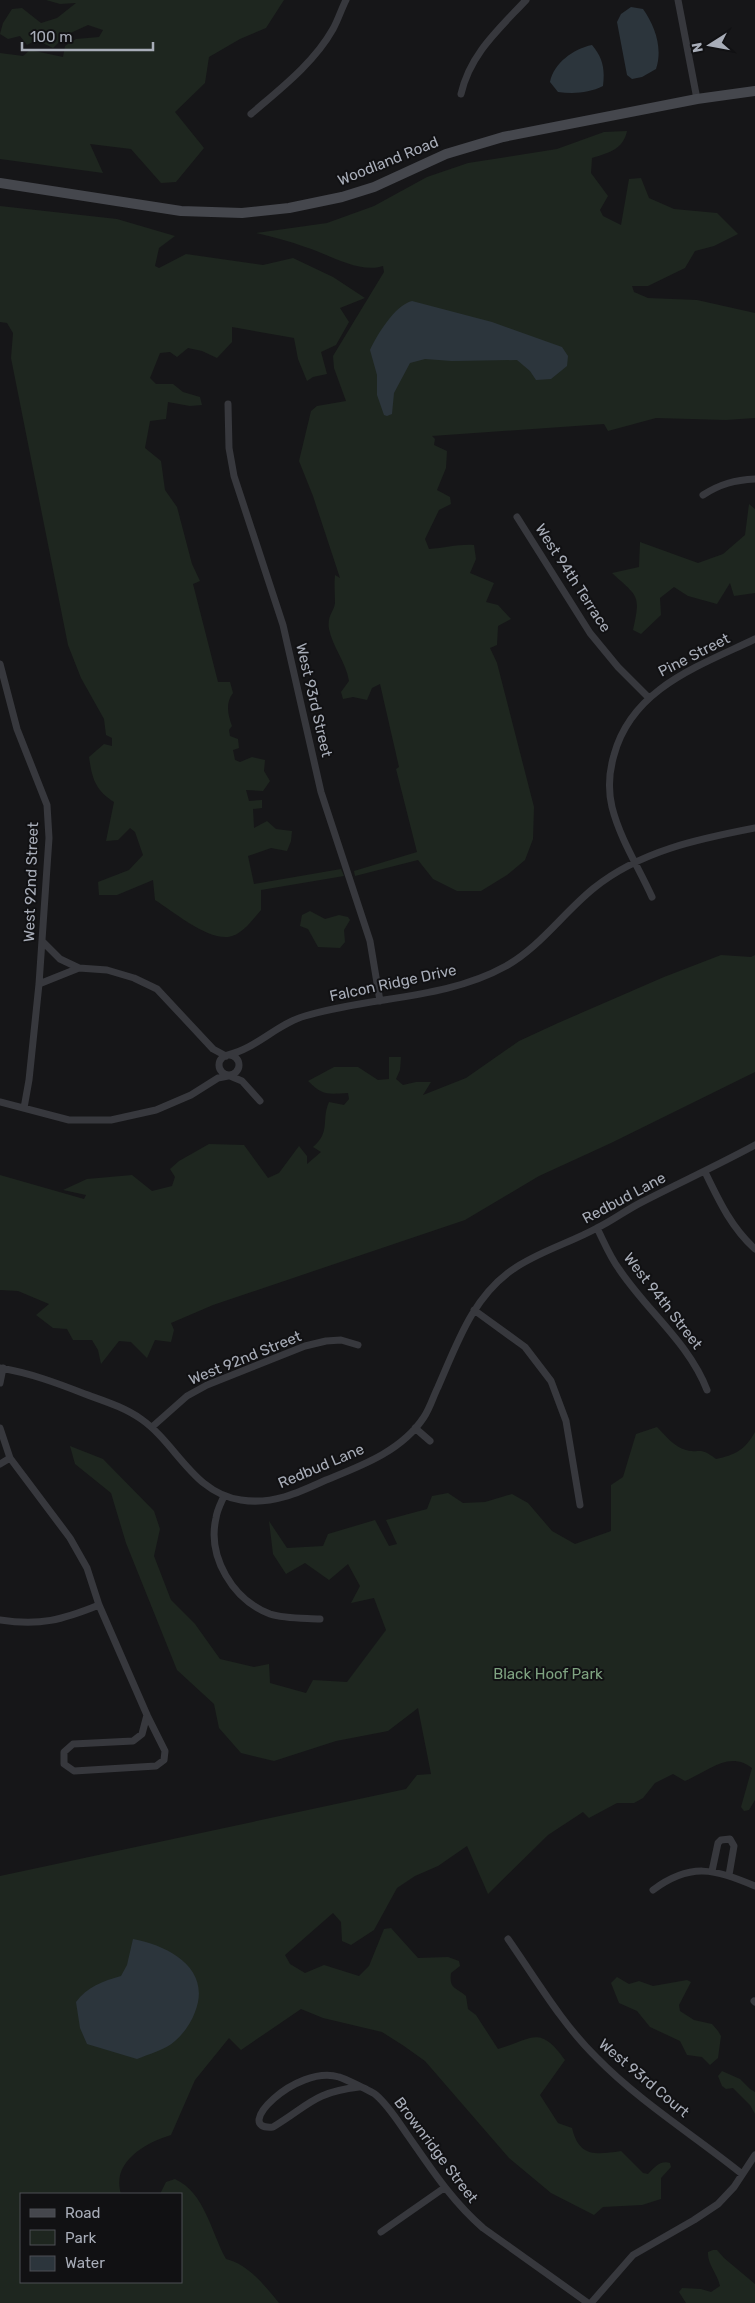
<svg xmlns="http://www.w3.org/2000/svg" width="755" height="2303" font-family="Rubik,sans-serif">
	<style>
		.green { fill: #1e261f }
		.water { fill: #2c353c }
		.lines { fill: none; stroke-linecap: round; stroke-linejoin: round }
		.street { stroke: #37383d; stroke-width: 7 }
		.secondary { stroke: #45474d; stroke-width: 10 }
		.labels { text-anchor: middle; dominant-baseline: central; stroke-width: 4; stroke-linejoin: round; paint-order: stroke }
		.street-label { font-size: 15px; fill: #a8adb8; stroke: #111113 }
		.park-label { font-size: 15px; fill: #7fa381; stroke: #111113 }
	</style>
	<rect width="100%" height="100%" fill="#161618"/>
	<path class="green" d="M46 0H284L266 28 240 39 209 57 205 83 175 112 204 148 176 182 161 183 131 149 90 144 103 173 0 159V53L23 56 30 50 63 57 65 46 76 39 99 37 103 30 88 25 66 35 53 48 36 40 27 45 20 36 8 39 0 34 3 23 12 9 22 8 41 23 57 18 76 3 60 4Z
		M627 131C623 150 608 153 592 158L591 173 608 196 600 210 603 216 621 225 629 179 641 178 649 198 674 209 717 213 738 234 714 246 695 251 685 268 648 286H632L634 292 648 298 697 300 755 313V418L726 420 656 418 608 431 604 424 432 436 435 439 434 445 447 451 446 468 437 490 450 497 451 504 439 510 425 539 429 549C445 548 458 544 474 545L476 559 470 573 494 583 486 602 498 605 511 619 498 626 497 645 490 648 497 663 534 807 533 839 525 860 507 875 481 891H457L433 879 418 860 355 876 354 871 417 852 396 769 399 767 380 684 372 688 367 700 353 697 343 699 341 692 349 681C346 662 333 648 329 629 327 615 334 612 335 603 335 594 334 584 335 575L340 578 313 496 299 461 311 411 317 406 346 401 334 368 333 356 384 272 383 266C359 274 329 254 305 247 289 241 273 237 256 233L327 223 374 206 427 177 468 163 557 149 604 132Z
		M0 206 117 219 175 236 159 248 155 266 159 268 186 254 263 265 293 258 333 277 365 298 340 308 349 322 336 345 321 352 327 374 313 377 307 381 298 359 294 338 232 327V342L217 358 202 351 188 348 177 357 170 352 160 353 150 378 156 384H173L183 392 200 397 202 405 190 406 168 402 166 419 150 421 145 448 161 461 165 490 177 507 192 564 200 581 193 584 218 682H230L233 693C225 703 228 715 232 726L229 730 230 736 238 739 239 748 233 750 235 760 240 762 252 757 265 760 264 771 270 781 263 791 246 790 249 801 262 800V808L253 809 254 828 267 821 276 829 292 831 291 841 287 851 271 848 248 856 254 884 341 869 344 876 261 890V910C253 919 242 935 228 937 206 939 174 912 155 900L153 880 117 895H99L98 882 129 870 143 855 135 832 130 828 118 840 106 841 114 802C95 790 92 778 89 757L104 744 112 746V738L106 735 104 719 81 678 68 645 11 358 13 333 7 323 0 322Z
		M749 504 755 509V593L734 596 730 583 717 604 688 596 674 587 660 598 661 615 641 634 633 630C641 594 638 597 612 573L639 567 640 542 698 563 723 554 745 535Z
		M310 911 325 919 339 915 348 917 350 920 344 930 345 942 340 948 318 947 308 929 300 926 302 915Z
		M721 955 751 957 755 955V1072L611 1143 539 1176 465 1220 213 1305 171 1323 174 1330 171 1342 155 1340 147 1358 131 1342 119 1341 101 1364 98 1350 92 1340H73L67 1329 53 1328 36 1315 49 1304 18 1291 0 1290V1175L84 1199 86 1195 63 1190 87 1179 132 1175 152 1191 172 1186 175 1177 170 1169 179 1161 209 1144 244 1145 268 1178 279 1173 299 1146 307 1156V1164L321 1152 313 1147C331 1132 321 1120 329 1102L344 1105 349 1099 348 1093C328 1094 323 1096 308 1081L334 1067H358L378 1080 389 1079V1057H401L400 1070 396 1079 403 1085 416 1082H431L423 1095 466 1078 519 1041 558 1023 664 977Z
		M657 1427C665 1435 674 1447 686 1450 702 1454 698 1446 716 1459 735 1455 745 1450 755 1432V1800L749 1810 744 1811 741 1807 752 1768C728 1750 708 1772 685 1781L673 1774 655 1783 643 1798 634 1803H617L589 1818 583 1812 548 1835 488 1894 467 1846 438 1866 415 1876 397 1888 374 1930 351 1945 342 1941 341 1922 333 1913 285 1955 290 1964 305 1973 324 1965 359 1976 369 1966 384 1929 391 1928 418 1958 448 1957 459 1961 460 1966 451 1973C449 1989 455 1987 466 1996L468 2009 476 2015 498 2049C531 2040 539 2023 565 2060L540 2095 558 2123 572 2128C579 2157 595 2155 621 2151L643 2173 648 2174C654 2168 660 2160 670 2163L671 2167 661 2178V2199L642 2205 603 2207 594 2215 551 2193 509 2158 425 2061 404 2046 382 2032 323 2018 301 2009 241 2050 229 2038 195 2080 171 2135C145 2143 111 2162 121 2194H21V2282H181V2194H160L166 2182 175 2179C205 2193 211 2232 226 2259 248 2264 265 2286 279 2303H0V1876L406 1789 417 1775 431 1774 418 1708 388 1731 336 1741 274 1761 241 1753 219 1728 214 1704 177 1670 126 1543 111 1493 75 1464 70 1446 103 1459 154 1511 160 1529 154 1556 171 1600 195 1624 220 1659 254 1667 269 1664 270 1683 306 1693 313 1680 347 1682 386 1630 374 1598 351 1603 360 1586 348 1564 329 1580 305 1563 286 1574 273 1554 269 1521 287 1548 323 1546 328 1534 375 1520 389 1546 397 1544 386 1520 427 1509 432 1496 448 1493 463 1503 485 1502 512 1494 528 1503 552 1531 575 1544 611 1531V1485L623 1477 636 1434Z
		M617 1977 629 1984 639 1981 653 1986 687 1980 691 1982 679 2005 680 2011 694 2020 712 2024 718 2031 721 2036 718 2058 710 2065 702 2057 687 2055 680 2041 650 2027 637 2011 619 2003 611 1983Z
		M722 2071 740 2079 750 2089 755 2092V2114L750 2105 733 2088 726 2089 722 2086 718 2076Z
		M713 2250H717L724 2258 755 2284V2303H686L679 2292 682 2288 701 2289 711 2292 720 2286C718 2275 707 2264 708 2252Z"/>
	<path class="water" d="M631 7 643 9C655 26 663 48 656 69L642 77 632 79 627 75 617 22 621 14Z
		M592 45C603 58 605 69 603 86 589 93 574 94 558 92L550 82C554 63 573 49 592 45Z
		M412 301 492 322 562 347 568 356 567 366 551 379 536 380 530 371 517 360 452 361 425 359 410 363 394 393 392 414 387 416 384 415 377 395V375L370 350C377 335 395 305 412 301Z
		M133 1939C170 1946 212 1969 195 2012 191 2023 184 2033 175 2041 165 2050 149 2054 137 2059L87 2044 80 2028 76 2002C87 1987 103 1981 121 1976L127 1965Z"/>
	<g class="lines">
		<path class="street" d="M678 0 697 99
			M461 94C470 54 499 29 526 0
			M251 114C280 89 314 63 333 29 338 20 341 10 346 0
			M228 404 229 448 234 476 283 625 321 792 370 941 380 1001
			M703 495C720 484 735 480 755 479
			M517 517 590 633 618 667 648 697
			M0 664 17 729 47 805 49 838 39 984 29 1080 24 1108
			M652 897C639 868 620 839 612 807 608 790 609 772 614 755 632 688 699 666 755 639
			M42 941 60 959 79 968 107 970 134 978 157 989 213 1049 226 1056
			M39 984 79 968
			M219 1065a10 10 0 1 1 20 0a10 10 0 1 1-20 0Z
			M228 1055C257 1048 277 1024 305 1016 371 996 445 1000 506 966 540 947 564 912 594 888 640 851 698 839 755 828
			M230 1076 242 1081 260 1101
			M0 1102 69 1120H111L156 1110 191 1095 218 1078 228 1076
			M705 1172C719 1201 731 1227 755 1249
			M597 1228C604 1242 610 1257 619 1269 647 1311 689 1343 707 1390
			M474 1310 525 1347 551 1381 566 1421 580 1505
			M0 1368C30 1373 57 1383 85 1394 104 1401 124 1407 141 1419 177 1444 193 1493 241 1500 272 1505 298 1493 326 1480 361 1466 402 1451 424 1417 430 1408 433 1397 438 1387 457 1344 472 1298 512 1270 537 1252 570 1243 597 1228 612 1221 626 1210 642 1202 679 1183 718 1165 755 1145
			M0 1383 3 1368
			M152 1427 187 1396 207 1385 305 1346 326 1341 341 1340 358 1345
			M0 1428 10 1458 70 1538 87 1568 99 1605 147 1715 165 1751 164 1760 156 1766 74 1771 64 1764V1752L73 1744 133 1741 142 1734 147 1715
			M415 1428 430 1441
			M0 1464 10 1458
			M224 1496C221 1503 217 1510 216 1518 207 1557 233 1600 270 1614 285 1619 304 1618 320 1619
			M0 1620C40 1626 62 1620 99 1605
			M712 1871 718 1843 721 1840 730 1839 734 1846 729 1875
			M653 1890C691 1862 714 1869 755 1886
			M508 1939C536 1979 562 2024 597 2058 640 2102 695 2136 742 2174
			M754 2001 755 2002
			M359 2087C314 2092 308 2106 273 2127 230 2131 296 2064 339 2077 343 2078 373 2092 376 2095 389 2106 399 2123 409 2137 432 2170 452 2201 483 2228L588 2303
			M381 2232 444 2188
			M591 2303 633 2255 694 2220 718 2204 734 2187 755 2155"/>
		<path class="secondary" d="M0 183 181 211 242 213 289 208 342 197 374 187 446 154 503 137 697 99 755 91"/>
	</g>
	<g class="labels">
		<g class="street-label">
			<text transform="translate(388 161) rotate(-22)">Woodland Road</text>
			<text transform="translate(573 578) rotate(57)">West 94th Terrace</text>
			<text transform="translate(694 655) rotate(-27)">Pine Street</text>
			<text transform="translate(314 700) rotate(77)">West 93rd Street</text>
			<text transform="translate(31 882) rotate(-88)">West 92nd Street</text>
			<text transform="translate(393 983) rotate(-12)">Falcon Ridge Drive</text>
			<text transform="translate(624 1198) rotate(-28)">Redbud Lane</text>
			<text transform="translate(663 1301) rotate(52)">West 94th Street</text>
			<text transform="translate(245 1358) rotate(-22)">West 92nd Street</text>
			<text transform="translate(321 1466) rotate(-23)">Redbud Lane</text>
			<text transform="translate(644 2078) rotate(40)">West 93rd Court</text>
			<text transform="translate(436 2150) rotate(53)">Brownridge Street</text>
		</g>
		<g class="park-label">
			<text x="548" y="1674">Black Hoof Park</text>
		</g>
	</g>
	<rect x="20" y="2193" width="162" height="90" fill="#111113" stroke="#4d4f55"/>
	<rect x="30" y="2209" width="25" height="8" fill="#45474d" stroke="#4d4f55"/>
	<text x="65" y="2218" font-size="15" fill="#a8adb8">Road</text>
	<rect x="30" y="2230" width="25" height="15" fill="#1e261f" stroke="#4d4f55"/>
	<text x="65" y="2243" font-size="15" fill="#a8adb8">Park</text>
	<rect x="30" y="2256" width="25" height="15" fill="#2c353c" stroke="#4d4f55"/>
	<text x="65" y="2268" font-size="15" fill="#a8adb8">Water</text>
	<g transform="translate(710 45) rotate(259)" stroke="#111113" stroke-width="4" paint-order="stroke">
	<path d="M0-4L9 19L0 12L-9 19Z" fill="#a8adb8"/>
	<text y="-8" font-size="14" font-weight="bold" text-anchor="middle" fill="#a8adb8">N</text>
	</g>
	<path d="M22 42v8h131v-8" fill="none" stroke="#a8adb8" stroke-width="2.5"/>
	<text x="30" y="42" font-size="15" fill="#a8adb8" stroke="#111113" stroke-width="4" paint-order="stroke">100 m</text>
</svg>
